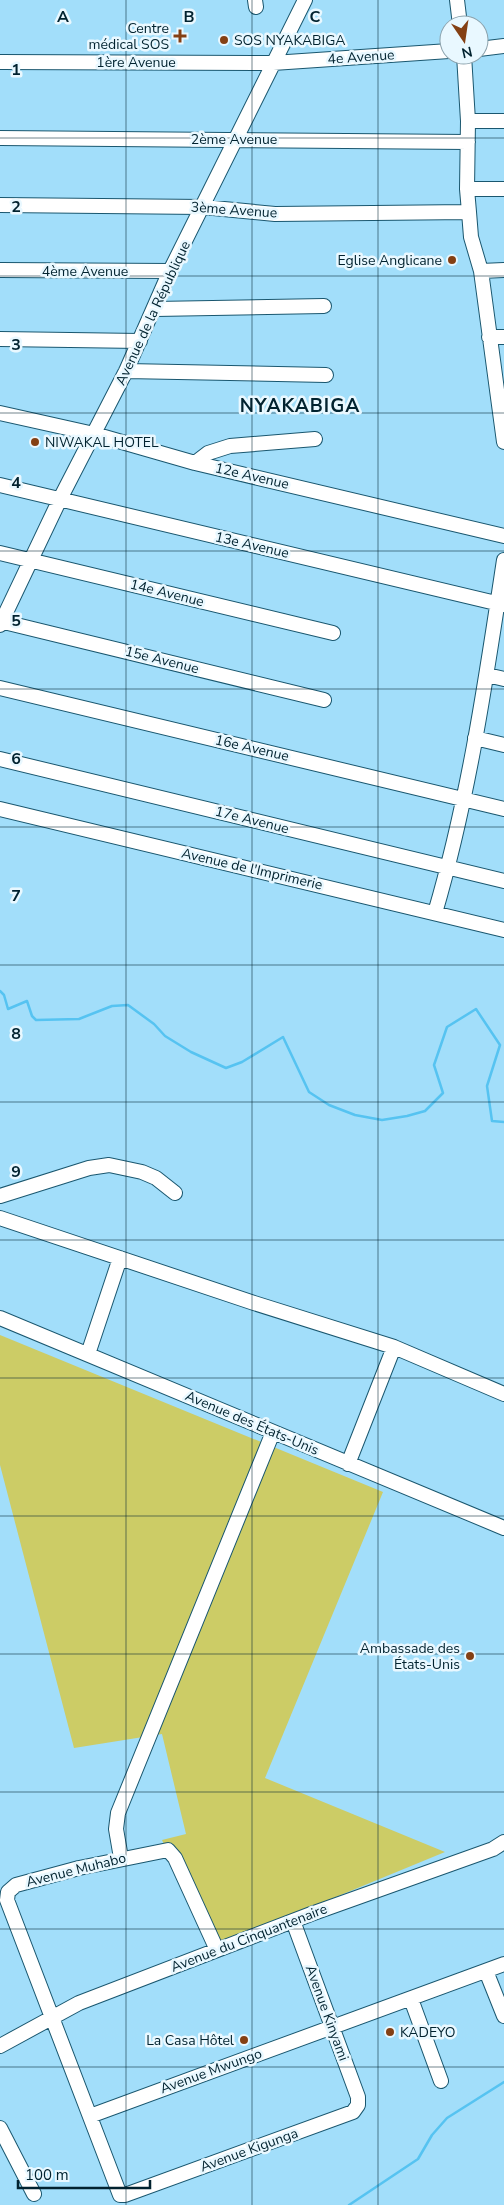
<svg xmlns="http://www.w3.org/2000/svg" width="504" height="2205" font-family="'Nunito Sans',sans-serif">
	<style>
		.green { fill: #cc6 }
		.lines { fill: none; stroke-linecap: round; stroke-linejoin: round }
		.stream { stroke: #56c3f1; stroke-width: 2.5 }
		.minor-casing { stroke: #1a576f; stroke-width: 16 }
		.minor { stroke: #fff; stroke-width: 14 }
		.grid { fill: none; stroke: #01222f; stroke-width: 1; stroke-opacity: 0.55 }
		.poi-dot { fill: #844014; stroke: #e9f8ff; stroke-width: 2 }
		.labels { text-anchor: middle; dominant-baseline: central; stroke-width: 5; stroke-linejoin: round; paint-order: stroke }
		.poi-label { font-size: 14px; fill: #01222f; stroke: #e9f8ff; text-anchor: end }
		.street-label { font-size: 14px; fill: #01222f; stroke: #e9f8ff }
		.district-label { font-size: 19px; font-weight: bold; letter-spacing: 1px; fill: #01222f; stroke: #e9f8ff }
		.grid-label { font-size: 16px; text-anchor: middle; font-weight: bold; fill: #01222f; stroke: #e9f8ff; stroke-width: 5; stroke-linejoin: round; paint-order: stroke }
	</style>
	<rect width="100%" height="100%" fill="#a2defa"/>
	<path class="green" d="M0 1335 383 1492 265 1778 445 1852 212 1948 162 1840 186 1834 162 1734 74 1748 0 1465Z"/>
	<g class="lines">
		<path class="stream" d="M0 991 4 995 8 1009 27 1001 32 1016 36 1020 79 1019 112 1006 128 1005 154 1024 165 1036 191 1052 226 1068 242 1062 283 1037 309 1092 329 1105 355 1115 382 1120 407 1116 425 1111 443 1093 434 1065 447 1027 476 1009 500 1045 487 1086 492 1121 504 1122
			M349 2205 418 2159 432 2135 447 2118 504 2082"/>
		<g class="minor-casing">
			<path id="minor" d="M255 0 256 7
				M457 0 460 25
				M479 49 504 46
				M464 55 468 121 467 189 469 212 471 237 481 271 504 442
				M0 62 273 63 449 51
				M468 121H504
				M0 138 468 142
				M467 189H504
				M0 205 203 207 275 214 469 212
				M0 270 170 271
				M481 271 504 270
				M155 309 324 306
				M489 337H504
				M0 339 140 341
				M126 371 326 375
				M0 413 94 434 195 463 504 536
				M195 463 208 453 230 446 315 439
				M0 485 504 605
				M0 553 333 633
				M0 621 324 700
				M0 625 60 499 126 371 170 271 305 0
				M487 675 504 679
				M0 688 504 809
				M475 738 504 745
				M0 759 504 881
				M0 809 504 930
				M435 913C469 797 486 679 504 560
				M0 1196 89 1168 109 1165 142 1172 156 1178 175 1193
				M0 1218 254 1303 394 1347 504 1394
				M0 1318 504 1528
				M88 1354 120 1258
				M348 1464 394 1347
				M121 1858 116 1829 118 1813 273 1432
				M217 1950 175 1858 168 1850 79 1868 16 1885 8 1892 7 1900 120 2195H125L353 2112 358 2105V2097L293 1921
				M486 1971 504 2016
				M411 1999 441 2081
				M0 2046 79 2003 311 1914 493 1849 504 1842
				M90 2116 504 1964
				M0 2128 34 2194"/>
		</g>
		<use href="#minor" class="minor"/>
	</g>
	<path class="grid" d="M126 0V2205M252 0V2205M378 0V2205M0 138H504M0 276H504M0 413H504M0 551H504M0 689H504M0 827H504M0 965H504M0 1102H504M0 1240H504M0 1378H504M0 1516H504M0 1654H504M0 1792H504M0 1929H504M0 2067H504"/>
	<g class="poi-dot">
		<path d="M177.5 28.5h5v5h5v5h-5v5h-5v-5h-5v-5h5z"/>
		<circle cx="224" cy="40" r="5"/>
		<circle cx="452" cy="260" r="5"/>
		<circle cx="35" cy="442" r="5"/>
		<circle cx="470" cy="1656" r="5"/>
		<circle cx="390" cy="2032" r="5"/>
		<circle cx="244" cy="2040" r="5"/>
	</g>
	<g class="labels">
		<g class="poi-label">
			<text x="169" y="28">Centre<tspan x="169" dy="16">médical SOS</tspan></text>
			<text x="234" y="40" text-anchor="start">SOS NYAKABIGA</text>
			<text x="442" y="260">Eglise Anglicane</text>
			<text x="45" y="442" text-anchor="start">NIWAKAL HOTEL</text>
			<text x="460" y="1648">Ambassade des<tspan x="460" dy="16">États-Unis</tspan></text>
			<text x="400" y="2032" text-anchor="start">KADEYO</text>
			<text x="234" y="2040">La Casa Hôtel</text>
		</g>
		<g class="street-label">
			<text transform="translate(361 57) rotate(-4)">4e Avenue</text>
			<text x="136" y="62">1ère Avenue</text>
			<text x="234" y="139">2ème Avenue</text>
			<text transform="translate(234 210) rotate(4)">3ème Avenue</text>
			<text x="85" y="271">4ème Avenue</text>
			<text transform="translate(153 313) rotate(-65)">Avenue de la République</text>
			<text transform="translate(252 476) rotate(13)">12e Avenue</text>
			<text transform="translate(252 545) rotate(13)">13e Avenue</text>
			<text transform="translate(167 593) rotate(14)">14e Avenue</text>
			<text transform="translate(162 660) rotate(14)">15e Avenue</text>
			<text transform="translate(252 748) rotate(13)">16e Avenue</text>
			<text transform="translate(252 820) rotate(14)">17e Avenue</text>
			<text transform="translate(252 869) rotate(13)">Avenue de l'Imprimerie</text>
			<text transform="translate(252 1423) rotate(23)">Avenue des États-Unis</text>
			<text transform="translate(76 1870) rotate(-14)">Avenue Muhabo</text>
			<text transform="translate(249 1938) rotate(-21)">Avenue du Cinquantenaire</text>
			<text transform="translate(327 2013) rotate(70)">Avenue Kinyami</text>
			<text transform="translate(211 2071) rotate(-20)">Avenue Mwungo</text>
			<text transform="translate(249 2150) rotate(-20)">Avenue Kigunga</text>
		</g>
		<g class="district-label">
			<text x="300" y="406">NYAKABIGA</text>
		</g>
	</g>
	<g class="grid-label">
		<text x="63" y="22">A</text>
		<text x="189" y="22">B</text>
		<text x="315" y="22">C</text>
		<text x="16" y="75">1</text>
		<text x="16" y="212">2</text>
		<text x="16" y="350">3</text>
		<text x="16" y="488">4</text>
		<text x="16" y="626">5</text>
		<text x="16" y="764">6</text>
		<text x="16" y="901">7</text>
		<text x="16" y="1039">8</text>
		<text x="16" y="1177">9</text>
	</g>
	<g transform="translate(464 40) rotate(167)"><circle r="24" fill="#e9f8ff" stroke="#8ca2ac"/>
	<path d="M0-4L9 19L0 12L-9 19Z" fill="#844014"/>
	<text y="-8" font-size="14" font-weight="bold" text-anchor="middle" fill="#01222f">N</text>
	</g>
	<path d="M18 2180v8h132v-8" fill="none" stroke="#01222f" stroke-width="2.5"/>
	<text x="25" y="2180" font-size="15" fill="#01222f" stroke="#e9f8ff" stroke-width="4" paint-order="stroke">100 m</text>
</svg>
